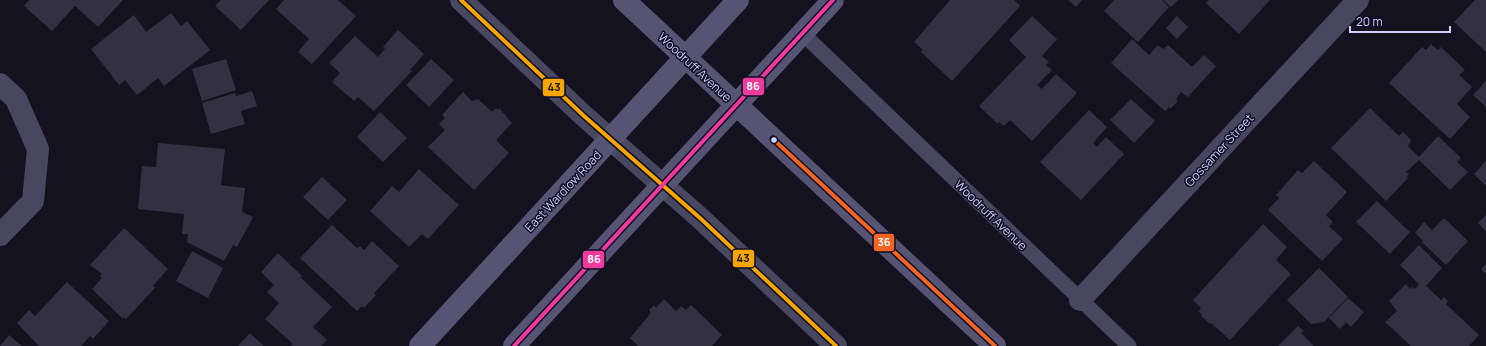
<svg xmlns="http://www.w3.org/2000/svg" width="1486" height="346" font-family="Manrope,sans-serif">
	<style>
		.building { fill: #323041 }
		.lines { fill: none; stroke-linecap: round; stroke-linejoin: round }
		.service { stroke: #474860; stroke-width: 15 }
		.minor { stroke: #474860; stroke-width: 22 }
		.secondary { stroke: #555473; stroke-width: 22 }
		.bus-1-casing { stroke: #100d24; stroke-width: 7 }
		.bus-2-casing { stroke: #100d24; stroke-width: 7 }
		.bus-3-casing { stroke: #100d24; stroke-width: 7 }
		.bus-1 { stroke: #f7a600; stroke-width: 4 }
		.bus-2 { stroke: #f26522; stroke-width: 4 }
		.bus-3 { stroke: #f13a9d; stroke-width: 4 }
		.bus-dot { fill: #d2d0ff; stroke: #100d24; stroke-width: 1.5 }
		.labels { text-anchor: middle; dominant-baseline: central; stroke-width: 3; stroke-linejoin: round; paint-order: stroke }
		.street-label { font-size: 12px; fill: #d2d0ff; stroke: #100d24 }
		.line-badge { stroke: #100d24; stroke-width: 1.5 }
		.badge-label { font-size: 11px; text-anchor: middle; font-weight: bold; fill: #fff }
		.pale-badge-label { font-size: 11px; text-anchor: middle; font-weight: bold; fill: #111 }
	</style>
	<rect width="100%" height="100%" fill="#14121f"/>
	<path class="building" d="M29 0H123L98 27 75 6 52 31 24 6Z
		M221 0H269L241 30 215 6Z
		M284 0H338L356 16 312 64 298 52 309 39 276 9Z
		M950 0H1014L1020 6 952 81 921 52 923 50 914 42Z
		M1068 0H1082L1076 7Z
		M1114 0H1162L1169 7 1138 42 1104 11Z
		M1163 0H1178L1171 7Z
		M1209 0H1270L1239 34 1206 3Z
		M1475 0H1486V52L1454 22Z
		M171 13 181 26 187 21 210 50 164 86 158 78 137 95 125 80 119 85 91 49 134 15 146 32Z
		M1032 16 1057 39 1042 56 1049 62 1046 65 1052 70 1037 85 1042 89 1056 74 1077 93 1032 141 1010 120 1004 126 999 122 998 124 979 106 1026 57 1009 40Z
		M1177 16 1188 27 1177 39 1166 28Z
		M398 30 424 54 410 70 412 71 374 111 358 97 354 101 332 82 340 73 329 63 355 36 378 57 385 49 383 47Z
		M1132 39 1149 55 1158 45 1163 49 1168 45 1192 67 1204 55 1216 66 1188 97 1181 92 1176 99 1178 101 1170 109 1169 107 1165 111 1111 63Z
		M1431 44 1438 50 1441 47 1465 70 1459 75 1472 87 1457 104 1470 117 1450 139 1389 83 1422 47 1426 50Z
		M226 59 236 90 202 101 192 69Z
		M431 59 454 80 429 107 406 85Z
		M1486 81V107L1473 95Z
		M252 91 257 106 241 111 245 124 211 134 202 103 235 93 236 96Z
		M463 92 472 101 478 99 492 112 496 108 498 110 499 108 512 123 496 140 509 153 474 190 428 147 445 130 439 124 445 118 442 115Z
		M1131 99 1155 121 1134 143 1110 120Z
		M1370 108 1399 136 1403 132 1411 140 1408 146 1419 157 1438 136 1461 158 1457 162 1468 172 1450 190 1419 160 1406 172 1409 174 1407 176 1408 178 1386 201 1331 148Z
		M1089 110 1107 127 1093 143 1097 147 1106 137 1124 154 1081 200 1040 162Z
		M380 112 407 138 383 162 357 137Z
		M158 143 225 149 221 185 245 188 242 212 253 217 237 247 233 245 224 261 187 242 188 234H182L184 214 138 209 142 166 156 167Z
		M1314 161 1347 192 1326 215 1333 222 1329 226 1343 239 1322 261 1268 210 1279 198 1276 195 1298 170 1302 173Z
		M1486 161V186L1474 174Z
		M419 169 459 205 428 239 422 234 409 247 370 211 392 186 399 192Z
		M322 177 347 200 328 220 303 197Z
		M1377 201 1410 232 1390 254 1356 222Z
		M1486 215V231L1478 223Z
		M1444 218 1468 241 1446 265 1422 242 1423 241 1415 233 1424 222 1432 230Z
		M1263 224 1287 247 1276 260 1291 274 1230 340 1211 323 1210 324 1201 316 1202 315 1198 311 1201 308 1193 300Z
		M332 225 357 248 360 246 364 250 372 241 399 266 374 293 376 295 364 308 362 306 357 311 300 258Z
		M124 228 168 269 153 286 155 288 126 319 124 317 123 319 92 289 102 278 100 276 102 274 90 265Z
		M1419 245 1442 268 1426 286 1441 300 1444 297 1448 301 1446 304 1479 335 1469 346H1411L1385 322 1397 311 1389 301 1406 284 1410 289 1412 287 1415 289 1419 284 1400 265Z
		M192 251 223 268 208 298 176 281Z
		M278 253 302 276 300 277 332 307 313 327 327 340 321 346H291L293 344 265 319 279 303 267 292 274 285 261 272Z
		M1486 264V274L1481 269Z
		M1319 268 1348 297 1324 322 1311 324 1287 300Z
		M67 282 109 321 93 339 90 336 81 346H39L17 323 29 310 35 316Z
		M1348 298 1364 312 1351 327 1346 322 1340 329 1329 318Z
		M664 299 676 311 681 306 686 310 691 305 722 335 712 346H638L630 338 651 313 649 310 654 305 656 308Z
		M1298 326 1304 331 1301 333 1314 346H1278Z
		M250 333 264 346H238Z
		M9 335 22 346H0Z"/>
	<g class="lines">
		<path class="service" d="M802 33 1129 346"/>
		<path class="minor" d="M461 0 584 116 700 218 836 346
			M0 84 16 99 38 149 33 201 0 235
			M1080 300 1358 0"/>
		<path class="secondary" d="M624 0 995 346
			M420 346 738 0
			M514 346 833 0"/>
		<g class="bus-1-casing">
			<path id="bus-1" d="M461 0 584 116 700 218 836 346"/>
		</g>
		<g class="bus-2-casing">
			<path id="bus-2" d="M773 139 995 346"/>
		</g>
		<g class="bus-3-casing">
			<path id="bus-3" d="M514 346 833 0"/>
		</g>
		<use href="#bus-1" class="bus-1"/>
		<use href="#bus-2" class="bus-2"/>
		<use href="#bus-3" class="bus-3"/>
	</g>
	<circle class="bus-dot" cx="774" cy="140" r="3.5"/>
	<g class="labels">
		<g class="street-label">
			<text transform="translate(695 67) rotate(43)">Woodruff Avenue</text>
			<text transform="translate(1219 150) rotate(-47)">Gossamer Street</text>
			<text transform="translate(563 191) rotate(-47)">East Wardlow Road</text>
			<text transform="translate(991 215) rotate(44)">Woodruff Avenue</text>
		</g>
	</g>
	<g class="line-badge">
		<rect x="742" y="77" width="23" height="19" rx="4" fill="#f13a9d"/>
		<rect x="542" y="78" width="23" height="19" rx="4" fill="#f7a600"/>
		<rect x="873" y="233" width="22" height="19" rx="4" fill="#f26522"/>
		<rect x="732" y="249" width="23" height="19" rx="4" fill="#f7a600"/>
		<rect x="582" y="250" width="23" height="19" rx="4" fill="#f13a9d"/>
	</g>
	<g class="badge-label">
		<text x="753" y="90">86</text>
		<text x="884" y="246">36</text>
		<text x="594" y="263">86</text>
	</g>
	<g class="pale-badge-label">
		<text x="554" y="91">43</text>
		<text x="743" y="262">43</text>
	</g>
	<path d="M1350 26v6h100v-6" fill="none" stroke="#d2d0ff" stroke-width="2"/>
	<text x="1356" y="26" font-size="12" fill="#d2d0ff" stroke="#100d24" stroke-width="3" paint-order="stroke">20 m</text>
</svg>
